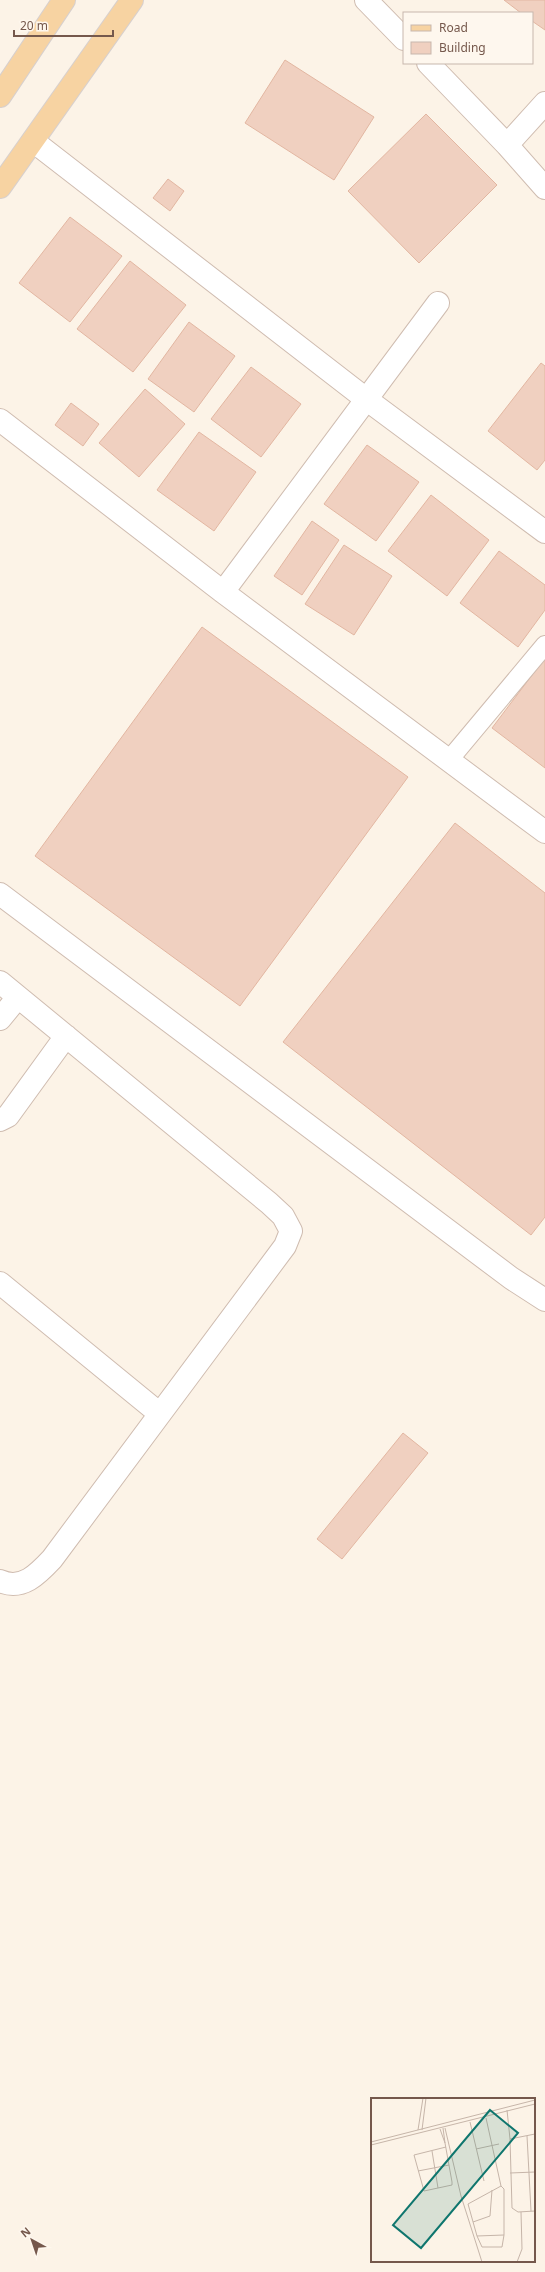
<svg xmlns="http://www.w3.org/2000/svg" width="545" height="2272" font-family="'Noto Sans',sans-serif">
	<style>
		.building { fill: #f0d0c0; stroke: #e2b6a1 }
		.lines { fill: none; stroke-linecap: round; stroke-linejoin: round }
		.service-casing { stroke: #cfbcb0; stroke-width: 20 }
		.minor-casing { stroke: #cfbcb0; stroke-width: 24 }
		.primary-casing { stroke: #d8d0cd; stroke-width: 24 }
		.service { stroke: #fff; stroke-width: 18 }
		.minor { stroke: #fff; stroke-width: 22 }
		.primary { stroke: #f7d3a2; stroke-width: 22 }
		.inset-road { fill: none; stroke: #c6b5a9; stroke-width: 1 }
		.view { fill: #0f766e; fill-opacity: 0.15; stroke: #0f766e; stroke-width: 2 }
		.inset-edge { fill: none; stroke: #75584c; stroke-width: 2 }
	</style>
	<rect width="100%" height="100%" fill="#fcf3e7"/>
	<path class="building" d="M504 0H545V30L532 21V13H521Z
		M285 60 374 117 334 180 245 123Z
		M426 114 497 185 419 263 348 191Z
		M168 179 184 191 170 211 153 198Z
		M70 217 122 256 70 322 19 283Z
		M130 261 186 305 133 372 77 329Z
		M189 322 235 356 194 412 148 379Z
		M541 363 545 366V460L537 470 488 431Z
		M251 367 301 404 261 457 211 419Z
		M145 389 185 424 139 477 99 443Z
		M71 403 99 424 83 446 55 425Z
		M199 432 256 472 214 531 157 490Z
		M367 445 419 482 376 541 324 504Z
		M431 495 489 540 447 596 388 551Z
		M312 521 339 540 302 595 274 576Z
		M344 545 392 576 354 635 305 604Z
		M499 551 545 585V610L518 647 460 603Z
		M202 627 408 777 240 1006 35 856Z
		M545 658V768L492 728Z
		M455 823 545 893V1217L531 1235 283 1042Z
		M403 1433 428 1453 342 1559 317 1539Z"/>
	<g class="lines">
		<g class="service-casing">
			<path id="service" d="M449 760 545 645"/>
		</g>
		<g class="minor-casing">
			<path id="minor" d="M366 0 404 39
				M428 63 507 145 545 103
				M33 141 366 399 545 532
				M507 145 545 188
				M0 420 223 592 545 832
				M223 592 438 303
				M0 894 511 1278 545 1300
				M0 982 269 1203 283 1216 291 1231 285 1246 52 1559C38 1574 22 1591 0 1581
				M0 1019 18 997
				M0 1120 8 1116 66 1036
				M0 1283 160 1414"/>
		</g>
		<g class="primary-casing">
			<path id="primary" d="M0 96 64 0
				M0 187 132 0"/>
		</g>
		<use href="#service" class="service"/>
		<use href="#minor" class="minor"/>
		<use href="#primary" class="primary"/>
	</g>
	<g transform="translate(371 2098)">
		<rect width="164" height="164" fill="#fcf3e7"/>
		<path class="inset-road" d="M136 12 139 41 164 36M115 20 130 88M99 24 113 83M74 30 90 98 111 164M69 31 74 45 72 30M47 32 52 0M51 32 55 0M156 38 160 113M139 41 141 110 147 114 164 113M0 44 164 2M74 45 81 84V87L53 93 43 57 75 49M0 47 164 6M105 51 128 46M61 53 67 90M47 73 78 67M139 75 164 74M130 88 133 91V137L106 138 97 106ZM102 124 119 118 121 92M106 138 111 149H131L133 137M146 164 151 151 150 114"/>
		<path class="view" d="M119 12 147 35 50 150 22 127Z"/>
		<rect width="164" height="164" class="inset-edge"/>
	</g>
	<rect x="403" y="12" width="130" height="52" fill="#fef7ee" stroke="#c7b7ad"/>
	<rect x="411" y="25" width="20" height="6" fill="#f7d3a2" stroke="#c7b7ad"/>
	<text x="439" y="32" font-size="12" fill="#75584c">Road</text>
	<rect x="411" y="42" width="20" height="12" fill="#f0d0c0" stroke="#c7b7ad"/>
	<text x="439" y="52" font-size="12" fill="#75584c">Building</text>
	<g transform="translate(32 2240) rotate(320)" stroke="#fef7ee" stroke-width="3" paint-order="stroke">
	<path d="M0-3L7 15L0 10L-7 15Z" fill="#75584c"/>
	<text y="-6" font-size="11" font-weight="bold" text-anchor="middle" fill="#75584c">N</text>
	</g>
	<path d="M14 30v6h99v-6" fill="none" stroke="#75584c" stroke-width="2"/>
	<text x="20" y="30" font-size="12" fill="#75584c" stroke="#fef7ee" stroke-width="3" paint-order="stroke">20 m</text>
</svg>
